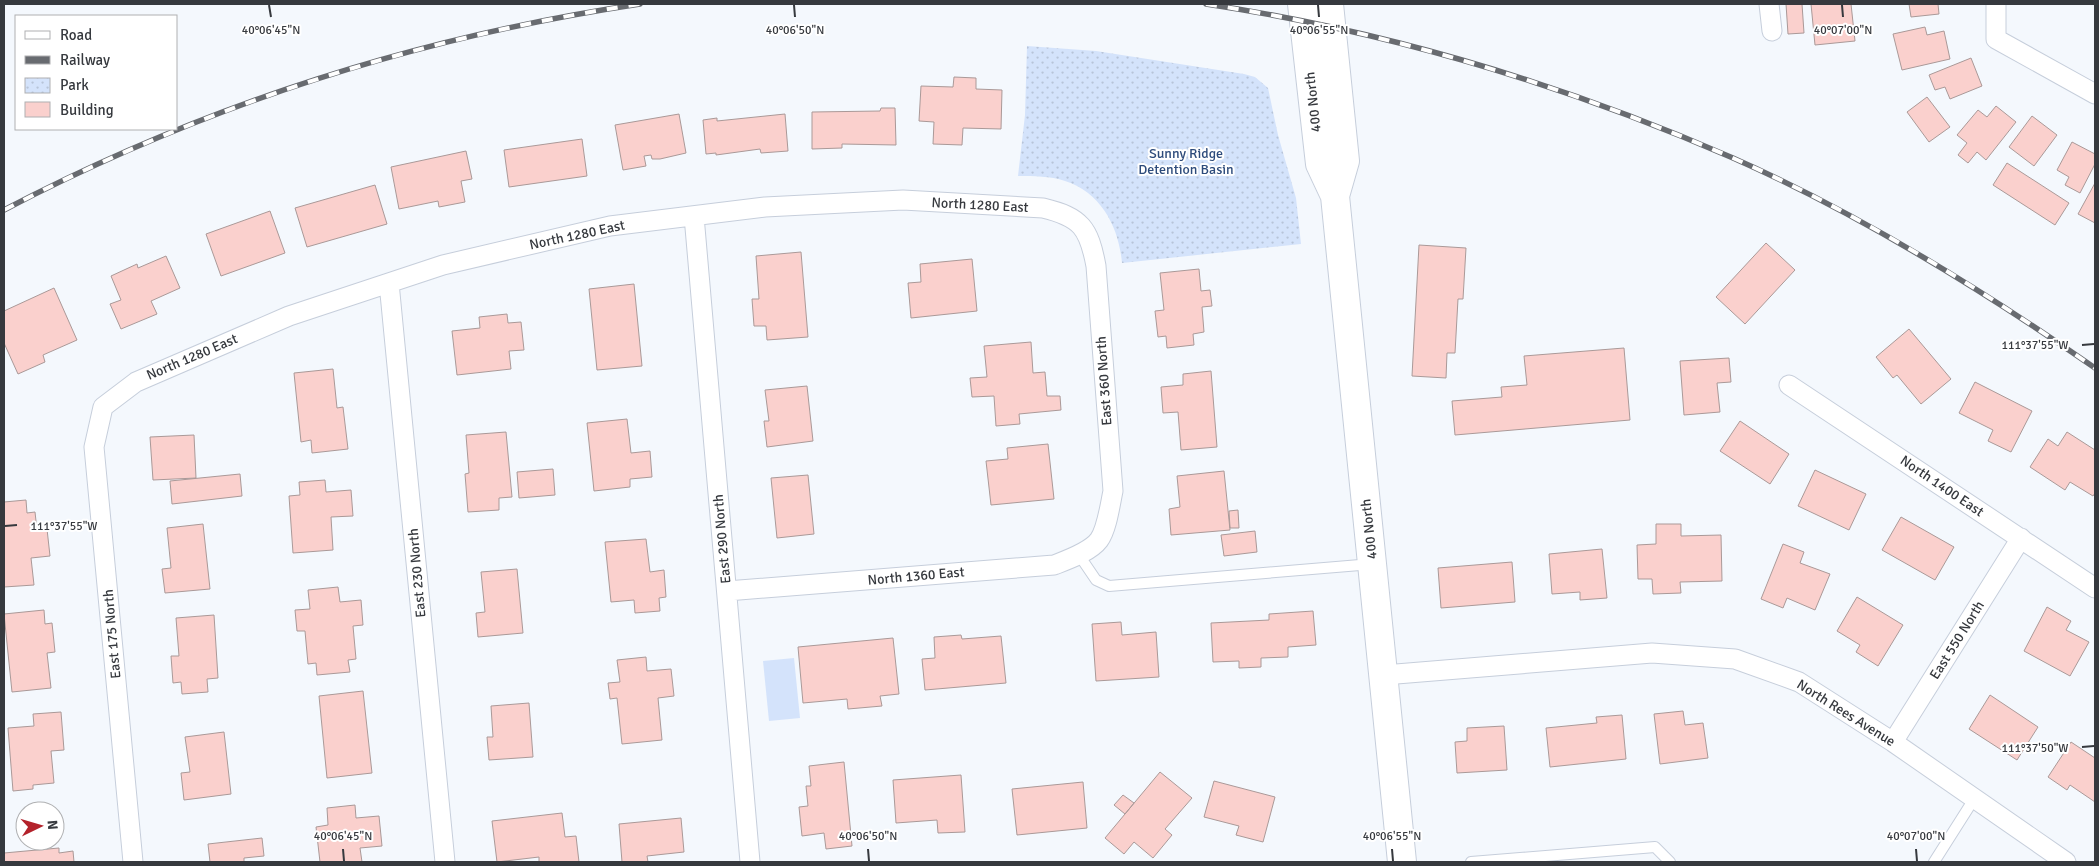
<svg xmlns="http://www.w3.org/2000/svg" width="2099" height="866" font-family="Signika,sans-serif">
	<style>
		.park { fill: url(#park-dots) }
		.garden { fill: #d4e3fb }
		.building { fill: #fad0cd; stroke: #aa9998 }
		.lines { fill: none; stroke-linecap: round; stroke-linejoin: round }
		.lane-casing { stroke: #c6cedb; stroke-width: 12 }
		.street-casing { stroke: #c6cedb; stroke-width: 21 }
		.secondary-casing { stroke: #c6cedb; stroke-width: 30 }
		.lane { stroke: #fff; stroke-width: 10 }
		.street { stroke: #fff; stroke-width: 19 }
		.secondary { stroke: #fff; stroke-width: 28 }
		.rail-casing { stroke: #686b70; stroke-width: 5.5 }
		.rail { stroke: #fff; stroke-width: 4; stroke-dasharray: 11; stroke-linecap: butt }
		.ticks { fill: none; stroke: #36393e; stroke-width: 2 }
		.labels { text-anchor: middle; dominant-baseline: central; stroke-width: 4; stroke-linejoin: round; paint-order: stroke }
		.street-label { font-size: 14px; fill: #36393e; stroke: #fff }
		.park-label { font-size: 14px; fill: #2d4b7b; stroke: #fff }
		.ticks-label { font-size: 12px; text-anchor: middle; fill: #36393e; stroke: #fff; stroke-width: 4; stroke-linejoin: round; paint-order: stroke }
	</style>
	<defs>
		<pattern id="park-dots" width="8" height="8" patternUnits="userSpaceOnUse" patternTransform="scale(1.25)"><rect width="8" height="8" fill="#d4e3fb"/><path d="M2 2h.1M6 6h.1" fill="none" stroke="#b7c4d8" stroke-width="1.8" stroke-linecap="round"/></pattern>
	</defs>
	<rect width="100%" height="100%" fill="#f4f8fd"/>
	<path class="park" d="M1027 46 1096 51 1244 74 1255 77 1268 88 1278 135 1296 198 1301 244 1122 263C1119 228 1102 193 1065 181 1050 176 1034 176 1018 176L1025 115Z"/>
	<path class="garden" d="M794 658 800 718 769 721 763 661Z"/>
	<path class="building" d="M1786 4H1802L1804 33 1788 34Z
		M1811 4H1851L1855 41 1815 45Z
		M1909 4H1938L1939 14 1911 17Z
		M1925 27 1927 35 1944 31 1950 59 1902 70 1893 34Z
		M1971 58 1982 86 1950 99 1945 87 1935 90 1929 75Z
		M954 77 976 78V89L1002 90 1001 129 963 128 962 145 933 144 934 122 919 121 921 86 953 87Z
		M1927 97 1950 127 1929 142 1907 112Z
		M1996 106 2016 122 1986 160 1977 152 1968 163 1958 155 1967 143 1957 135 1978 110 1987 117Z
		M881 108H895L896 145 842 144V148L812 149V112L880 111Z
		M679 114 686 153 660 159H652L651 155 644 156 646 166 623 170 615 125Z
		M785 114 788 151 761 153 760 149 716 155V153L706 154 703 120 717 118V121Z
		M2032 116 2057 135 2034 166 2009 147Z
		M582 139 587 176 509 187 504 150Z
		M2072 142 2095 154V164L2080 193 2065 185 2069 177 2057 170Z
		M466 151 472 179 461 181 465 202 439 207 438 201 399 209 391 167Z
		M2007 163 2069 203 2055 225 1993 185Z
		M2095 183V223L2078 214Z
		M375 185 387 224 307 247 295 208Z
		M270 211 285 253 221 276 206 234Z
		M1766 243 1795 270 1745 324 1716 297Z
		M1419 245 1466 248 1463 299H1458L1455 353H1447L1446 378 1412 376Z
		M801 252 808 337 767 340 766 326H754L752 299H759L756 256Z
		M166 256 180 288 151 301 157 314 121 329 110 304 121 300 111 276 137 264 138 268Z
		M972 259 977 311 911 318 908 283 921 282 920 264Z
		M1199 269 1201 291 1210 290 1212 306 1202 307 1204 332 1193 334 1194 345 1167 348 1166 336 1158 337 1155 311 1164 310 1160 273Z
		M634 284 642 366 597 370 589 289Z
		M54 288 77 340 43 355 45 362 18 374 4 343V311Z
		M507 314 508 323 521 322 524 350 509 351 511 369 457 375 452 331 480 328 479 317Z
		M1909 329 1951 379 1921 404 1897 375 1893 378 1876 357Z
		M1031 342 1033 373 1045 372 1047 396H1060L1061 410 1019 414 1020 424 996 426 994 396 972 397 970 378 987 377 984 346Z
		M1624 348 1630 420 1455 435 1452 401 1502 397 1501 387 1527 385 1524 356Z
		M1729 358 1731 382 1717 383 1720 412 1684 415 1680 361Z
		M333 369 337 408 343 407 348 449 312 453 311 440 301 442 294 373Z
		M1211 371 1217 447 1181 450 1178 412 1163 413 1161 387 1183 385V374Z
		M1975 382 2032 411 2011 452 1988 441 1993 430 1959 413Z
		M807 386 813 441 767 447 764 421H769L765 390Z
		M627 419 631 453 650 451 652 477 630 479V487L594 491 587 423Z
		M1740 421 1789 454 1770 484 1720 451Z
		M506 432 512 497 499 498V510L468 512 465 474 469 473 466 435Z
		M2067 432 2095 450V493L2093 496 2070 482 2065 490 2030 467 2048 439 2058 446Z
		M194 435 196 478 153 480 150 437Z
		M1048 444 1054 499 991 505 986 461 1008 459 1007 448Z
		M553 469 555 495 519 498 517 472Z
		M1815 470 1866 494 1849 530 1798 506Z
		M1224 471 1230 530 1171 535 1169 509 1180 507 1177 476Z
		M240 474 242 496 172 504 170 481Z
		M808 475 814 534 777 538 771 478Z
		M325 480 326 492 351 490 353 516 331 517 333 550 293 553 289 496 300 495 299 482Z
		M26 500 27 513 35 512 37 530 47 529 50 556 31 558 34 585 4 587V502Z
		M1238 510 1239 528H1230L1229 511Z
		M1901 517 1954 547 1935 580 1882 550Z
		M203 524 210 589 165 593 162 569 171 568 167 528Z
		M1656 524H1681V536L1721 535 1722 581 1680 582 1681 593 1653 594 1652 579H1638L1637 545 1656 544Z
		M1255 531 1257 552 1224 556 1221 535Z
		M646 539 650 572 664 570 666 597 659 598 660 611 635 613 634 600 611 602 605 542Z
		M1783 544 1804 552 1800 563 1830 574 1815 610 1787 598 1783 608 1761 599Z
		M1602 549 1607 598 1580 600V592L1552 594 1549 554Z
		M1512 562 1515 602 1441 608 1438 568Z
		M517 569 523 633 478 637 476 613 485 612 481 572Z
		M338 587 340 602 361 600 363 625 353 626 356 659 348 660 350 672 317 675 316 663 308 664 305 631H297L295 610 310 609 308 590Z
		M1857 597 1903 625 1878 666 1856 652 1860 645 1837 631Z
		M2047 607 2071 621 2066 630 2089 642 2070 676 2024 651Z
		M44 610 45 624 52 623 55 652 47 653 51 688 12 692 4 614Z
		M1313 611 1316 645 1288 647V657L1261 658V667L1239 668V661L1213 662 1211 623 1269 620V614Z
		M214 615 218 678 207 679 208 692 182 694 181 682 173 683 171 656H179L176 618Z
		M1121 622 1122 635 1156 632 1159 677 1096 681 1092 624Z
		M961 635 962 639 1001 636 1006 683 925 690 922 659 935 658 934 637Z
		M893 638 899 694 880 696 882 706 848 709 847 699 803 703 798 647Z
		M646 657 647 671 671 669 674 696 658 698 662 740 622 744 617 698 610 699 608 683 620 682 617 660Z
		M363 691 372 773 327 778 319 696Z
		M1990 695 2038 727 2017 760 1969 729Z
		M529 703 533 757 489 760 487 737H493L491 706Z
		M1683 711 1685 725 1703 723 1708 758 1660 764 1654 714Z
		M61 712 64 750 51 751 54 783 33 785V789L13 791 8 728 34 726 33 714Z
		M1622 715 1626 759 1550 767 1546 728 1597 723 1596 717Z
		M1504 726 1507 770 1457 773 1455 742 1467 741V728Z
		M224 732 231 794 184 800 181 773 190 772 185 737Z
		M2071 742 2095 758V802L2070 785 2067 790 2048 777Z
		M844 762 852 846 826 849 824 833 802 836 799 807 808 806 806 786H811L809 766Z
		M1160 772 1192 798 1165 829 1172 835 1153 858 1134 842 1124 854 1105 838Z
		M961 775 965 832 938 833 937 820 896 823 893 780Z
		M1214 781 1275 797 1263 842 1236 835 1239 826 1204 817Z
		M1083 782 1087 828 1017 835 1012 789Z
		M1123 795 1134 803 1125 814 1114 805Z
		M355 805 356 818 379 816 382 846 360 848 362 862H320L316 827 328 825 327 808Z
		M562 813 565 837 576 836 579 862H539V857L497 862 492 821Z
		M681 818 684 852 647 856 648 862H622L619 824Z
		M262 838 264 856 244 858V862H210L208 844Z
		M59 848V853L73 851 74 862H4V853Z"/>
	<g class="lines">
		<g class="lane-casing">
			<path id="lane" d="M1079 555 1096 580 1109 586 1372 564
				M1471 862 1655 847 1670 862
				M1934 862 1974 799"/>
		</g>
		<g class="street-casing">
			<path id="street" d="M1769 4 1772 31
				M1996 4V39L2095 94
				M694 216 750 862
				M389 283 445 862
				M1789 385 2095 588
				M1384 675 1652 653 1735 659 1799 682 1893 742 2066 862
				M1893 742 2021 538
				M133 862 94 447 103 407 136 382 289 316 443 265 610 226 765 207 903 200 1043 208C1081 217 1089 228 1096 266L1113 491C1110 505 1107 529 1099 540 1090 552 1067 560 1054 565L727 591"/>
		</g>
		<g class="secondary-casing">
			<path id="secondary" d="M1302 4 1320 164 1335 196 1402 862
				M1329 4 1345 161 1335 196"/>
		</g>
		<use href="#lane" class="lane"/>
		<use href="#street" class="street"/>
		<use href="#secondary" class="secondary"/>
		<g class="rail-casing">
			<path id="rail" d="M1206 4C1387 31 1565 85 1733 158 1860 214 1981 289 2095 368
				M4 210C203 106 418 37 640 4"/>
		</g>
		<use href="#rail" class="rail"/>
	</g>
	<path class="ticks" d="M269 5 271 17M794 5 795 17M1318 5 1319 17M1842 5 1843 17M2082 345 2094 344M5 526 17 525M2082 747 2094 746M343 849 344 861M868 849 869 861M1392 849 1393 861M1916 849 1917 861"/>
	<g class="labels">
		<g class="street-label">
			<text transform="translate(1313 102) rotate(-96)">400 North</text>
			<text transform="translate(980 205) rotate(3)">North 1280 East</text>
			<text transform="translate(577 235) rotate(-12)">North 1280 East</text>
			<text transform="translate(192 357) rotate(-23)">North 1280 East</text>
			<text transform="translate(1104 381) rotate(-94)">East 360 North</text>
			<text transform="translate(1942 486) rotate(34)">North 1400 East</text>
			<text transform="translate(1369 529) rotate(-96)">400 North</text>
			<text transform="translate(722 539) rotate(-95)">East 290 North</text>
			<text transform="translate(417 573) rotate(-95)">East 230 North</text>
			<text transform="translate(916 576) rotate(-5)">North 1360 East</text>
			<text transform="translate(112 634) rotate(-95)">East 175 North</text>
			<text transform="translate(1957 640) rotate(-58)">East 550 North</text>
			<text transform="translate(1846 713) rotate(32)">North Rees Avenue</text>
		</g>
		<g class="park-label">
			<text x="1186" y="153">Sunny Ridge<tspan x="1186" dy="16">Detention Basin</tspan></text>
		</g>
	</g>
	<g class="ticks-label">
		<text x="271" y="34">40°06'45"N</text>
		<text x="795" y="34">40°06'50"N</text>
		<text x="1319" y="34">40°06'55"N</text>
		<text x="1843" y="34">40°07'00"N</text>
		<text x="2035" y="349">111°37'55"W</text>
		<text x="64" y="530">111°37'55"W</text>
		<text x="2035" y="752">111°37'50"W</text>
		<text x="343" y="840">40°06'45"N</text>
		<text x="868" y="840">40°06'50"N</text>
		<text x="1392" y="840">40°06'55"N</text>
		<text x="1916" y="840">40°07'00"N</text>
	</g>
	<rect width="2099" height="866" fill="none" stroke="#36393e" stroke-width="10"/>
	<rect x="15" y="15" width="162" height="115" fill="#ffffff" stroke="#afb0b2"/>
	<rect x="25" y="31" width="25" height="8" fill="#ffffff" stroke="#afb0b2"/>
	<text x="60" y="40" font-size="15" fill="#36393e">Road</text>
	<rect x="25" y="56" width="25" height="8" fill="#686b70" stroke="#afb0b2"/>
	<text x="60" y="65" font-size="15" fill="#36393e">Railway</text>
	<rect x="25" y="78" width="25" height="15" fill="url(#park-dots)" stroke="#afb0b2"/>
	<text x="60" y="90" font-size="15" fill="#36393e">Park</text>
	<rect x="25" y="102" width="25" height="15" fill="#fad0cd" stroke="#afb0b2"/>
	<text x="60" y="115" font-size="15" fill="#36393e">Building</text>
	<g transform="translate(40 826) rotate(85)"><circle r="24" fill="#ffffff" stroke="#afb0b2"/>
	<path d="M0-4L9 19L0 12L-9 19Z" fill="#b3222b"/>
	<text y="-8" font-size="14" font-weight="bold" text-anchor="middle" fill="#36393e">N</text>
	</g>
</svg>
